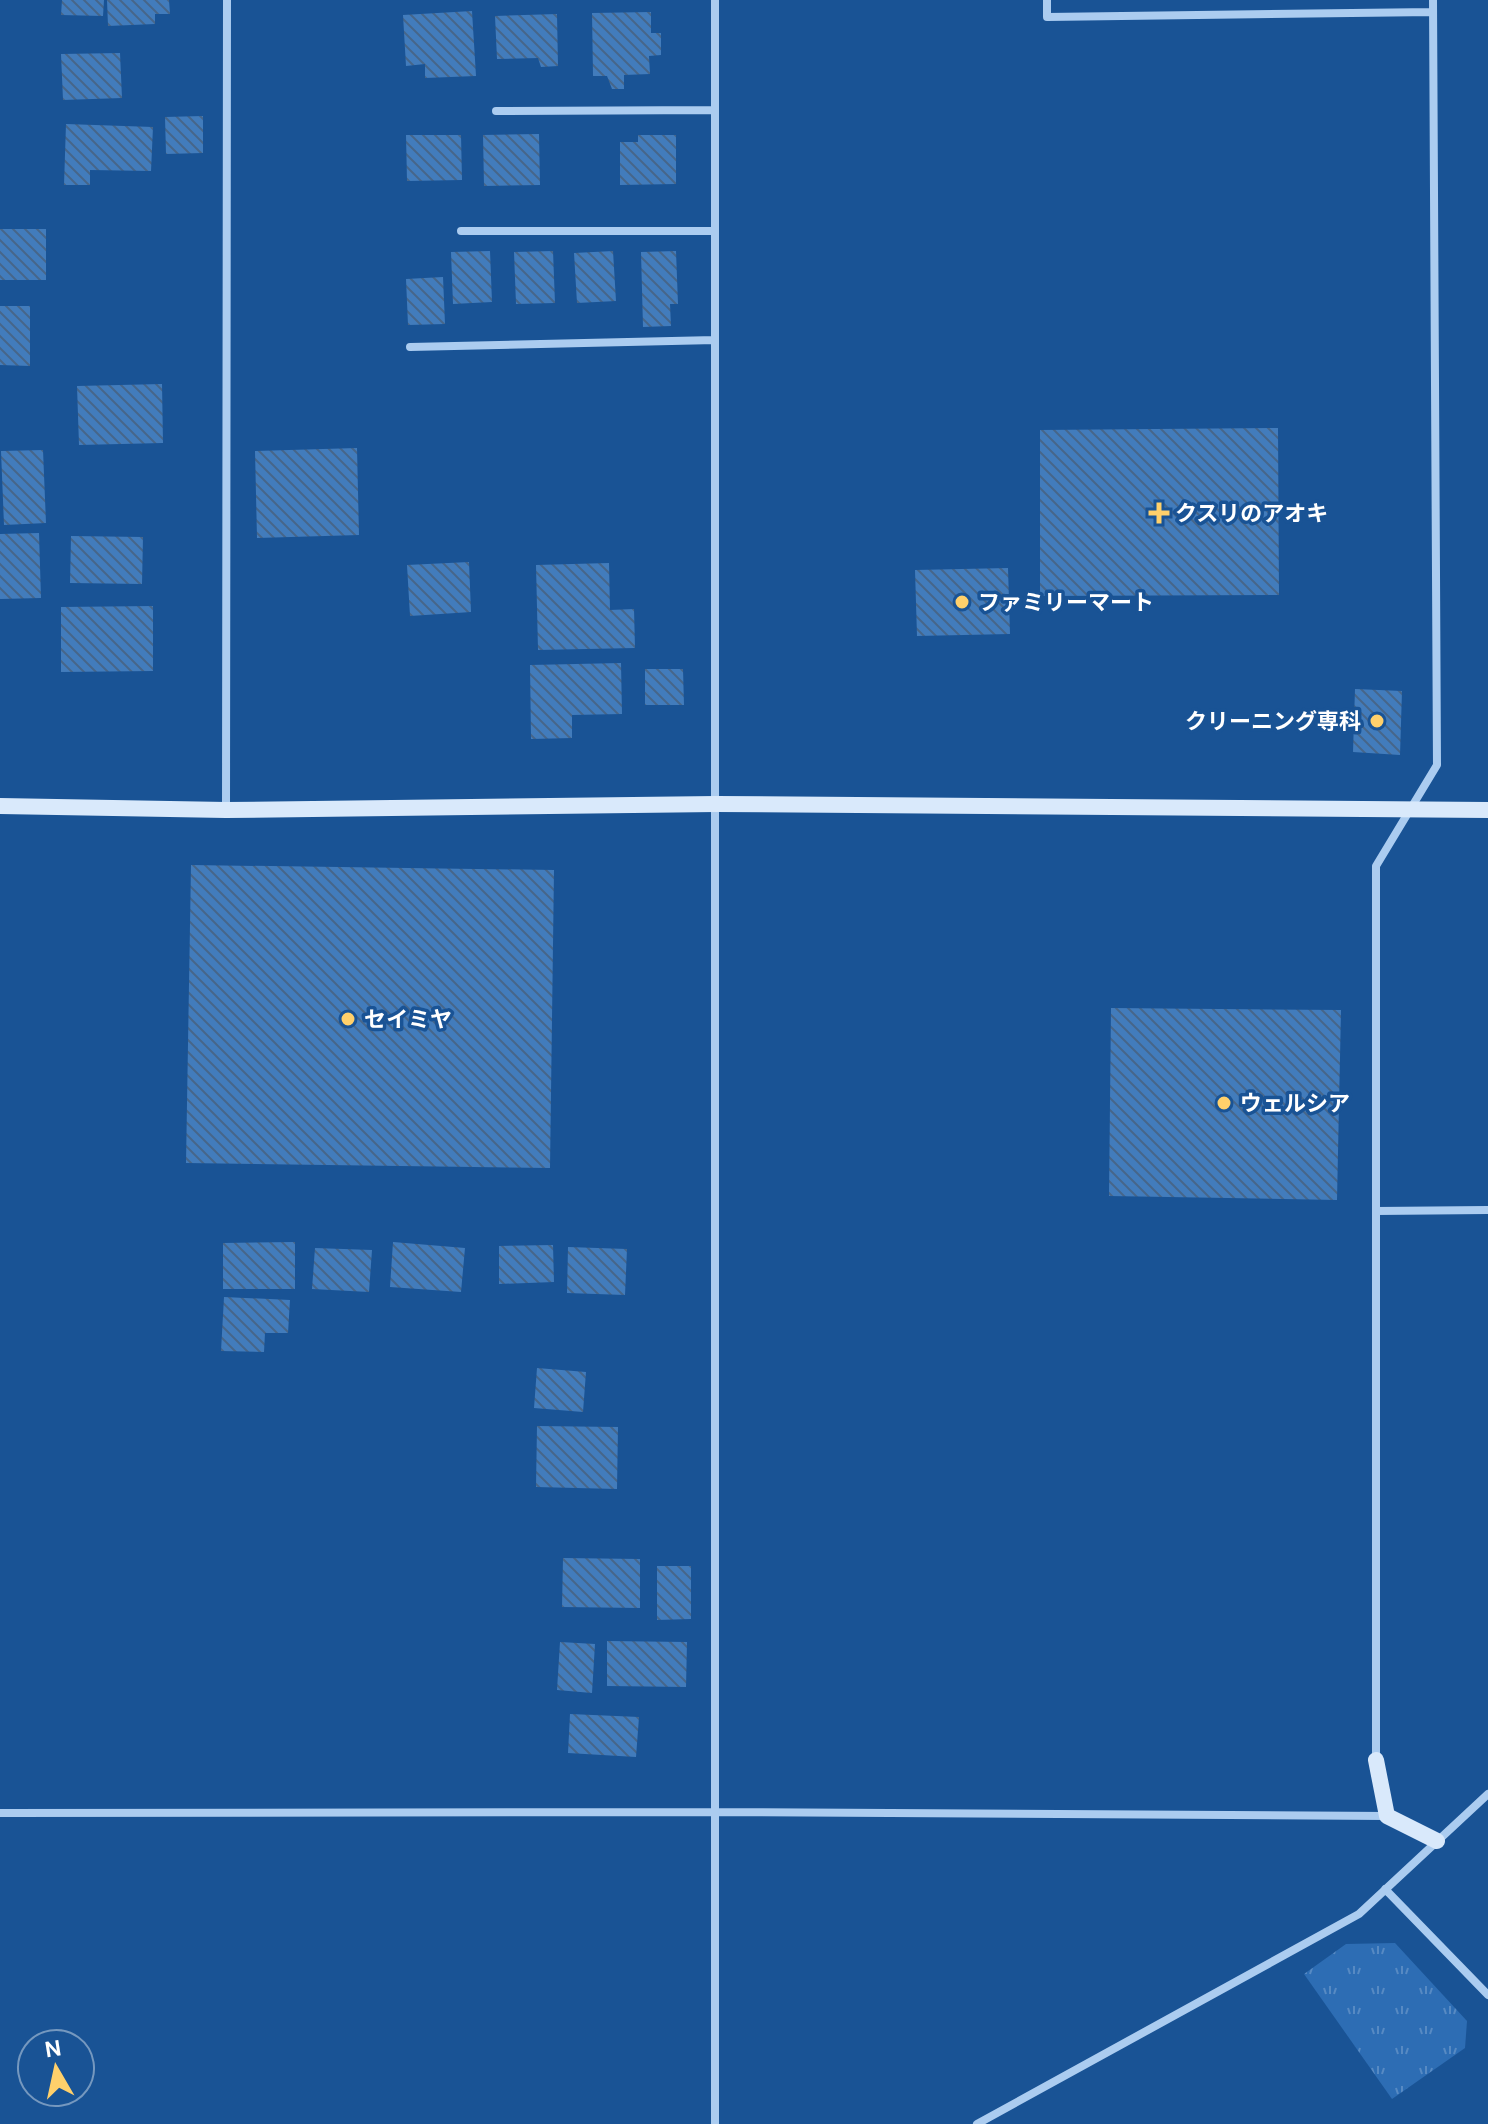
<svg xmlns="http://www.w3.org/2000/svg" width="1488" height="2124" font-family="'DM Sans','Noto Sans JP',sans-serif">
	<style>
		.grass { fill: url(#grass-tufts) }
		.building { fill: url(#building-back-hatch) }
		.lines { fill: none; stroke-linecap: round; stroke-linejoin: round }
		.street { stroke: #abccf0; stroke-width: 8 }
		.secondary { stroke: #d9e9fb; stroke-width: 16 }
		.poi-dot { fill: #ffd06b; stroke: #195395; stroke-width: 3 }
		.labels { text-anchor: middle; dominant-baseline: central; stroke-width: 7; stroke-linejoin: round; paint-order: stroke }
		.poi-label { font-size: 22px; font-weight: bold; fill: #fff; stroke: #195395; text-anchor: start }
	</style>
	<defs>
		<pattern id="grass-tufts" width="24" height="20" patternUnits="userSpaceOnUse" patternTransform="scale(2)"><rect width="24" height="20" fill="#2d6db4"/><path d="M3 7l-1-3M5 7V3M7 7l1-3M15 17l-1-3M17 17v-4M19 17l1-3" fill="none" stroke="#578ac3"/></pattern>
		<pattern id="building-back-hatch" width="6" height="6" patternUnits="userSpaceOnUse" patternTransform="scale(2)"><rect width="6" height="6" fill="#427cbc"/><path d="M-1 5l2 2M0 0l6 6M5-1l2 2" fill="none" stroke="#46668a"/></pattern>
	</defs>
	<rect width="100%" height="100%" fill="#195395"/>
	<path class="grass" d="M1395 1943 1467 2021 1465 2048 1392 2099 1304 1974 1346 1944Z"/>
	<path class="building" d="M62 0H104L103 16 61 15Z
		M107 0H169L170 14H155V24L108 26Z
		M472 11 476 76 425 78V64L406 66 403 15Z
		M651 12V33H661V55L649 56 650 74 624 75V89H612L607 76H593L592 13Z
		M557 14 558 66 541 67 538 58 497 59 495 16Z
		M120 53 122 98 63 100 61 54Z
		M203 116V153L166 154 165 117Z
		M66 124 153 127 151 171 90 170V185H64Z
		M539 134 540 185 484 186 483 135Z
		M406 135H461L462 180 407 181Z
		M638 135H676V184L620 185V142H638Z
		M0 229H46V280H0Z
		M490 251 492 302 453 304 451 252Z
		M553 251 555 303 516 304 514 252Z
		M613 251 616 301 577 303 574 253Z
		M676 251 678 304H670L671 326 643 327 641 252Z
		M443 277 445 324 408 325 406 279Z
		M0 306H30V366L0 365Z
		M162 384 163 443 79 445 77 386Z
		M1278 428 1279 595 1040 596V430Z
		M357 448 359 535 257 538 255 451Z
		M43 450 46 523 4 525 1 451Z
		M39 533 41 598 0 599V534Z
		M71 536 143 537 142 584 70 583Z
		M469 562 471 612 410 616 407 565Z
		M609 563 610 610 634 609 635 648 538 650 536 565Z
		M1008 568 1010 634 917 636 915 570Z
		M153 606V671L61 672V607Z
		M621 663 622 714 572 715V738L531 739 530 665Z
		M645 669H683L684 705H645Z
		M1355 689 1402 691 1400 755 1353 752Z
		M191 865 554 870 550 1168 186 1163Z
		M1111 1008 1341 1010 1337 1200 1109 1196Z
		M295 1242V1289H223V1243Z
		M393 1242 465 1248 461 1292 390 1287Z
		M553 1245 554 1282 499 1284V1246Z
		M568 1247 627 1249 625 1295 567 1293Z
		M315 1248 372 1250 369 1292 312 1289Z
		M224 1297 290 1300 288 1333H265L264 1352 221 1351Z
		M537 1368 586 1372 583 1412 534 1408Z
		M537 1426 618 1427 617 1489 536 1487Z
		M563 1558 640 1559V1608L562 1607Z
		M657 1566H691V1619L657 1620Z
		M607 1641 687 1642 686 1687 607 1686Z
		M560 1642 595 1644 592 1693 557 1690Z
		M570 1714 639 1717 636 1757 568 1753Z"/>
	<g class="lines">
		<path class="street" d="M715 0V2124
			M1047 0V17L1433 12
			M496 111 715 110
			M461 231H715
			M410 347 715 340
			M226 810 227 0
			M1376 1211 1488 1210
			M1376 1760V866L1437 765 1433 0
			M0 1813 713 1812 1387 1816
			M1385 1889 1488 1995
			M977 2124 1359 1914 1488 1794"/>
		<path class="secondary" d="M0 806 226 810 716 804 1488 810
			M1376 1760 1387 1816 1437 1841"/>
	</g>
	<g class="poi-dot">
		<path d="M1155 501h8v8h8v8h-8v8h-8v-8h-8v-8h8z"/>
		<circle cx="962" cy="602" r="8"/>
		<circle cx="1377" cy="721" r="8"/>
		<circle cx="348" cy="1019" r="8"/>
		<circle cx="1224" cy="1103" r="8"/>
	</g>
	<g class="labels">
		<g class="poi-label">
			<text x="1175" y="513">クスリのアオキ</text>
			<text x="978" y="602">ファミリーマート</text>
			<text x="1361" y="721" text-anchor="end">クリーニング専科</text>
			<text x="364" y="1019">セイミヤ</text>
			<text x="1240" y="1103">ウェルシア</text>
		</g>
	</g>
	<g transform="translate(56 2068) rotate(351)"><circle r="38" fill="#195395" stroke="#7598bf" stroke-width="2"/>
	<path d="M0-6L14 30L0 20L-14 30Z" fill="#ffd06b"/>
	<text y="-12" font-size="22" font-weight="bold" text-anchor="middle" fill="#ffffff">N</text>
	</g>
</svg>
